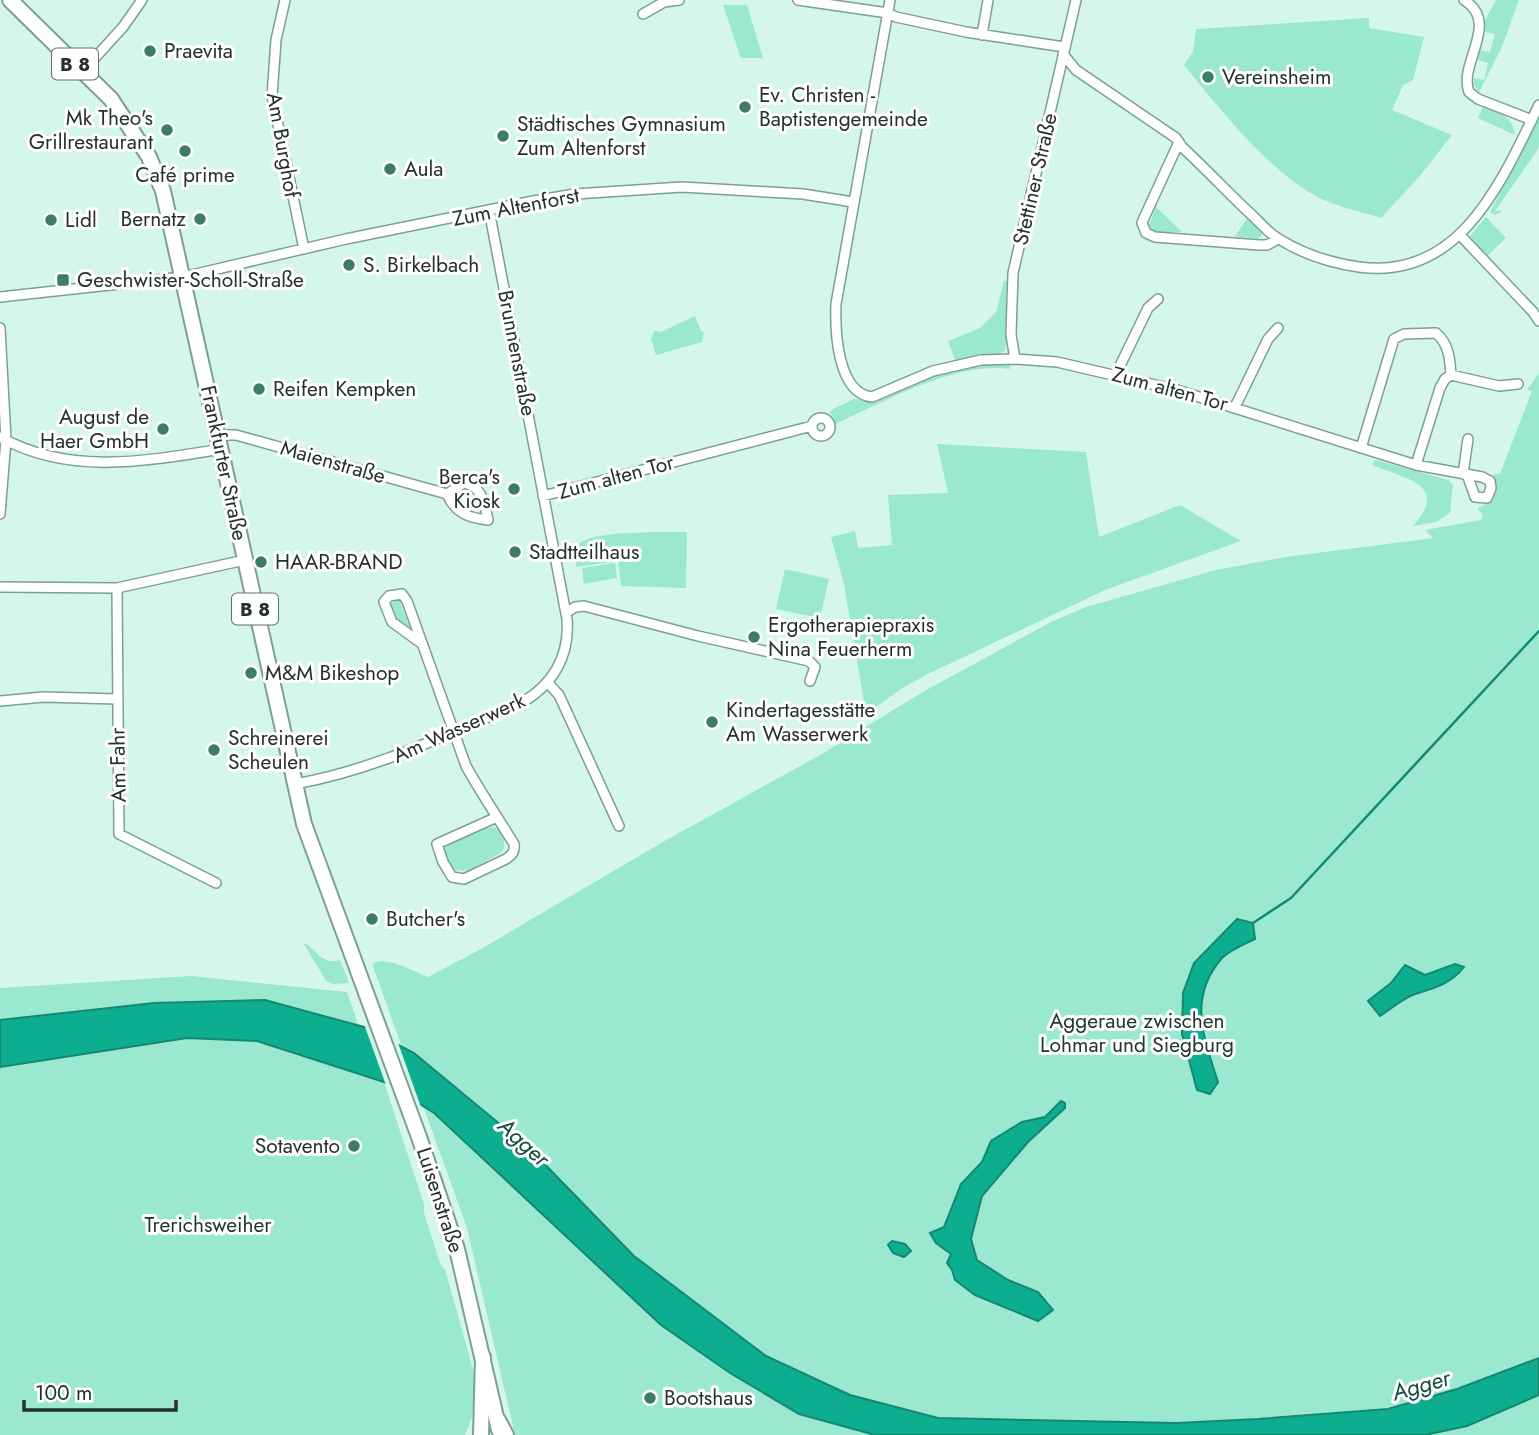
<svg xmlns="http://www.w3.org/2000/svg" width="1539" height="1435" font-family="Jost,sans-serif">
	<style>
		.green { fill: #9be8d1 }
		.water { fill: #0dae8f; stroke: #148871; stroke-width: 2 }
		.pier { fill: #d5f6eb }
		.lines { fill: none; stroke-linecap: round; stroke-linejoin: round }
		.stream { stroke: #148871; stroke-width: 2.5 }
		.minor-casing { stroke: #7f9e94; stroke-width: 12 }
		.primary-casing { stroke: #7f9e94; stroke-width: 18 }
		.trunk-casing { stroke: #7f9e94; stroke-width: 18 }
		.minor { stroke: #fff; stroke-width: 9 }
		.primary { stroke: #fff; stroke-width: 14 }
		.trunk { stroke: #fff; stroke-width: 14 }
		.poi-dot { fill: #3c7c6b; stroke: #fff; stroke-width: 2.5 }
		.labels { text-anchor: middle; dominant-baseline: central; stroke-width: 6; stroke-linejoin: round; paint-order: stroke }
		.shield { fill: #fff; stroke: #656e6b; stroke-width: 2 }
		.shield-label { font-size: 19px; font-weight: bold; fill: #23302c }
		.poi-label { font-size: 21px; fill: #23302c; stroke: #fff; text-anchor: start }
		.street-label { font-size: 21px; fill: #23302c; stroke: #fff }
		.park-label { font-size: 21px; fill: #203630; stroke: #fff }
		.water-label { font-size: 23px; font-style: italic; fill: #134c3e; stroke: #fff }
	</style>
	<rect width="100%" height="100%" fill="#d5f6eb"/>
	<path class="green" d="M1496 0H1519L1501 49 1479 92 1474 85V78L1484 80 1488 63 1478 60 1480 50 1490 52 1495 34 1485 32V20Z
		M723 5H747L763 58H741Z
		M1369 18V28L1424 37 1413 80 1403 85 1392 110 1452 135 1419 177 1381 218C1362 212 1342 208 1324 200 1273 177 1219 108 1184 65L1193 51 1196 29Z
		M1483 106C1499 113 1513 116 1515 135L1478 118Z
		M1539 119V146L1536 152 1495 211H1503L1495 215 1490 212Z
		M1156 207 1182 232H1155L1148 228Z
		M1248 217 1261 231 1262 235 1258 239 1235 236Z
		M1486 217 1506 238 1487 256 1470 236Z
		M1004 281H1007C1005 301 1009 335 1005 351L998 354 955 360 948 341 980 328 996 312Z
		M695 316 701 331 704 332 702 342 656 355 651 339 654 331 661 332Z
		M1009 363 1010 369C955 361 884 402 835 424L830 412 835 408 854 399 874 401 939 374 979 366Z
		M1539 373V1435H515L467 1228 372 964C387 955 412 971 428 977L481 949 661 843 820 755 921 693 1051 622 1086 607 1216 570 1286 557 1433 538 1425 530 1481 520 1483 514 1477 509 1492 500 1494 474H1500L1532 391 1527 390Z
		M937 444 1086 452 1099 537 1180 505 1241 541 1105 590 928 674 901 689 866 714 844 584 831 537 855 531 858 548 892 545 888 495 948 493Z
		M1375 460 1448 480 1453 484 1450 513 1436 522 1413 526C1450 484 1406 479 1372 465Z
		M687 532 686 588 621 586 618 561 576 567C576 560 574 551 578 545 587 530 668 532 687 532Z
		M615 563 617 578 584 584 582 568Z
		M785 569 829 579 820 618 776 609Z
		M398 599 401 600 400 602 411 630 394 620 395 616 389 605Z
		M491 827 497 828C503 835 507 844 502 852L469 871 453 870 446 857 444 846 448 842Z
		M304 944H307C318 953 324 965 340 960L349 983 333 984 326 981Z
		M191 976 347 992 377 1080 384 1082 424 1204V1213L441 1266 445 1269 476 1380 472 1417 465 1435H0V988Z"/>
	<path class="water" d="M1237 919 1253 923 1255 939C1245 944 1230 950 1222 958 1187 998 1204 1038 1218 1082L1210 1094 1197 1090 1182 1034 1183 993 1194 963Z
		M1455 964 1464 967C1451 984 1434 988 1415 994 1403 998 1391 1009 1380 1016L1368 1001 1391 983 1405 965 1425 975Z
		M265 1000 364 1027 414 1053 530 1149 634 1256 766 1356 850 1395 938 1418 1176 1423 1258 1419 1388 1409 1457 1389 1539 1358V1395L1467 1426 1425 1435H875L799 1414 730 1373 661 1325 434 1113 384 1082 257 1041 187 1038 0 1067V1020L154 1003Z
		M1061 1101 1065 1103V1108L1028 1142 982 1196 971 1239 977 1260 1008 1280 1038 1292 1053 1310 1038 1321 975 1295 955 1280 952 1270 947 1263 951 1254 936 1243 930 1233 944 1227 961 1184 982 1162 991 1141 1022 1122 1045 1117Z
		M892 1241 905 1244 911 1251 904 1257 893 1253 888 1245Z"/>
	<path class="pier" d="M364 1024 397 1040 422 1110 387 1088Z"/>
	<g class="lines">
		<path class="stream" d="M1253 923 1291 898 1539 631"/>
		<g class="minor-casing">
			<path id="minor" d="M285 0 276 40 272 96 304 249
				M798 0 888 13 896 17 966 32 1064 47
				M890 0 836 304C835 331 837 393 872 397L933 371 981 360 1015 359 1057 362 1177 390 1416 465 1482 477 1490 481 1491 488 1487 498 1475 497 1467 474
				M1464 0C1501 23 1458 63 1469 92L1478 99 1532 120
				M643 14 664 2 679 0
				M982 35 988 0
				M1063 54 1076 70 1176 138 1182 147C1207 170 1230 195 1255 218 1262 225 1270 234 1279 239 1303 254 1331 263 1359 267 1461 281 1502 180 1539 105
				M83 71 123 27 142 0
				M1179 142 1144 218 1142 223 1146 233 1155 237 1259 245H1267L1278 239
				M1460 235 1533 312 1539 321
				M0 297 183 277 346 239 533 201 575 194 682 187 803 194 853 202
				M0 328 6 440 0 514
				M1015 359 1011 335 1013 273 1076 0
				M1116 374 1148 308 1158 299
				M1451 375 1499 386 1518 384
				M1235 407 1268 339 1278 328
				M812 427a9 9 0 1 1 18 0a9 9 0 1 1-18 0Z
				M218 435H236L447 494
				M0 437C69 476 147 461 221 449
				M1361 448 1394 339 1404 334 1436 333C1449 344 1450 359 1451 375
				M1416 465 1440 388 1445 379 1451 375
				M1463 474 1468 439
				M464 483C483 487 484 503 488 520 469 518 455 513 447 494Z
				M543 496 812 426
				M0 587 117 588 245 560
				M117 588 119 834 216 883
				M566 613 575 607 584 606 698 636 809 661 815 667 810 681
				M421 643 392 622 384 602 389 596 402 594 407 601 466 766C481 793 498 818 514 844 515 852 512 855 506 859L464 879 452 877 443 862 437 844 497 817
				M548 683 559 695 619 826
				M0 701 43 697 118 699
				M295 784C375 770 447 734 521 703 553 685 570 656 567 619L489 210"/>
		</g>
		<g class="primary-casing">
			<path id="primary" d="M10 0 111 99 149 157 163 191 304 824 419 1137 457 1249 499 1430"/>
		</g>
		<g class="trunk-casing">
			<path id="trunk" d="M498 1420 506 1435
				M481 1435 483 1357"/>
		</g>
		<use href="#minor" class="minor"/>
		<use href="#primary" class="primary"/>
		<use href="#trunk" class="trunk"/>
	</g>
	<g class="poi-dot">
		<circle cx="150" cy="51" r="7"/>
		<circle cx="1208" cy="77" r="7"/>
		<circle cx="745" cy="107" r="7"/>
		<circle cx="167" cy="130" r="7"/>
		<circle cx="503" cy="136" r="7"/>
		<circle cx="185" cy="151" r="7"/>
		<circle cx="390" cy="169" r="7"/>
		<circle cx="200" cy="219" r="7"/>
		<circle cx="51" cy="220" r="7"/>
		<circle cx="349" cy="265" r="7"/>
		<rect x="56" y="273" width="14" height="14" rx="3.5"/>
		<circle cx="259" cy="389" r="7"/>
		<circle cx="163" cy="429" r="7"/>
		<circle cx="514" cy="489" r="7"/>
		<circle cx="515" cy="552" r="7"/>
		<circle cx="261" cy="562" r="7"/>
		<circle cx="754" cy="637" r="7"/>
		<circle cx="251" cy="673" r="7"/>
		<circle cx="712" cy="722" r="7"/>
		<circle cx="214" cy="750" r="7"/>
		<circle cx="372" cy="919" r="7"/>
		<circle cx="354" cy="1146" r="7"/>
		<circle cx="650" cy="1398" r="7"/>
	</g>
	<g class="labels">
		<g class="shield">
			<rect x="52" y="48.5" width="46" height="31" rx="5"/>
			<rect x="232" y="593.5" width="46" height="31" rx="5"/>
		</g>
		<g class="shield-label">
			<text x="75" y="64">B 8</text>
			<text x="255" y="609">B 8</text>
		</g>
		<g class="poi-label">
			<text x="164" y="51">Praevita</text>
			<text x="1222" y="77">Vereinsheim</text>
			<text x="759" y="95">Ev. Christen -<tspan x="759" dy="24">Baptistengemeinde</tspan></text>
			<text x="153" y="118" text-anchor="end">Mk Theo's<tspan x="153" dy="24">Grillrestaurant</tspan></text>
			<text x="517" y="124">Städtisches Gymnasium<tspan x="517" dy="24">Zum Altenforst</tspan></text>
			<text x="404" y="169">Aula</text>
			<text x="185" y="175" text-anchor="middle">Café prime</text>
			<text x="186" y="219" text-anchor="end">Bernatz</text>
			<text x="65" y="220">Lidl</text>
			<text x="363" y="265">S. Birkelbach</text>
			<text x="77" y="280">Geschwister-Scholl-Straße</text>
			<text x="273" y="389">Reifen Kempken</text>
			<text x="149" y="417" text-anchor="end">August de<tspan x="149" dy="24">Haer GmbH</tspan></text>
			<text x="500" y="477" text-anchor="end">Berca's<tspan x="500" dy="24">Kiosk</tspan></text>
			<text x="529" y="552">Stadtteilhaus</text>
			<text x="275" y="562">HAAR-BRAND</text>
			<text x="768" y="625">Ergotherapiepraxis<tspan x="768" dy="24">Nina Feuerherm</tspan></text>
			<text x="265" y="673">M&amp;M Bikeshop</text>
			<text x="726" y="710">Kindertagesstätte<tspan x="726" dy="24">Am Wasserwerk</tspan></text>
			<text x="228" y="738">Schreinerei<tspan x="228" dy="24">Scheulen</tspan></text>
			<text x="386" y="919">Butcher's</text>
			<text x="340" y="1146" text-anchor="end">Sotavento</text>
			<text x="664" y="1398">Bootshaus</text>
		</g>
		<g class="street-label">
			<text transform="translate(283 145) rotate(80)">Am Burghof</text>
			<text transform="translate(1035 179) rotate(-77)">Stettiner Straße</text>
			<text transform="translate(516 207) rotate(-11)">Zum Altenforst</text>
			<text transform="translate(517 353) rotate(79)">Brunnenstraße</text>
			<text transform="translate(1170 389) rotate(15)">Zum alten Tor</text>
			<text transform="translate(333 462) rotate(16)">Maienstraße</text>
			<text transform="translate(224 463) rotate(78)">Frankfurter Straße</text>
			<text transform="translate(616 477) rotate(-15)">Zum alten Tor</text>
			<text transform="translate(459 728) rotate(-24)">Am Wasserwerk</text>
			<text transform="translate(118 765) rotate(-91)">Am Fahr</text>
			<text transform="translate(440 1200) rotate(72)">Luisenstraße</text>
		</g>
		<g class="park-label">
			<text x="1137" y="1021">Aggeraue zwischen<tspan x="1137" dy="24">Lohmar und Siegburg</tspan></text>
			<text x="208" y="1225">Trerichsweiher</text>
		</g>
		<g class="water-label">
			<text transform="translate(524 1142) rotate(42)">Agger</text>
			<text transform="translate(1421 1385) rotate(-16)">Agger</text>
		</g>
	</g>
	<path d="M24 1400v10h152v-10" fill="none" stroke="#23302c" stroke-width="3.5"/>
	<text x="35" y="1400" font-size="21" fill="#23302c" stroke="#ffffff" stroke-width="5" paint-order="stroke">100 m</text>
</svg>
